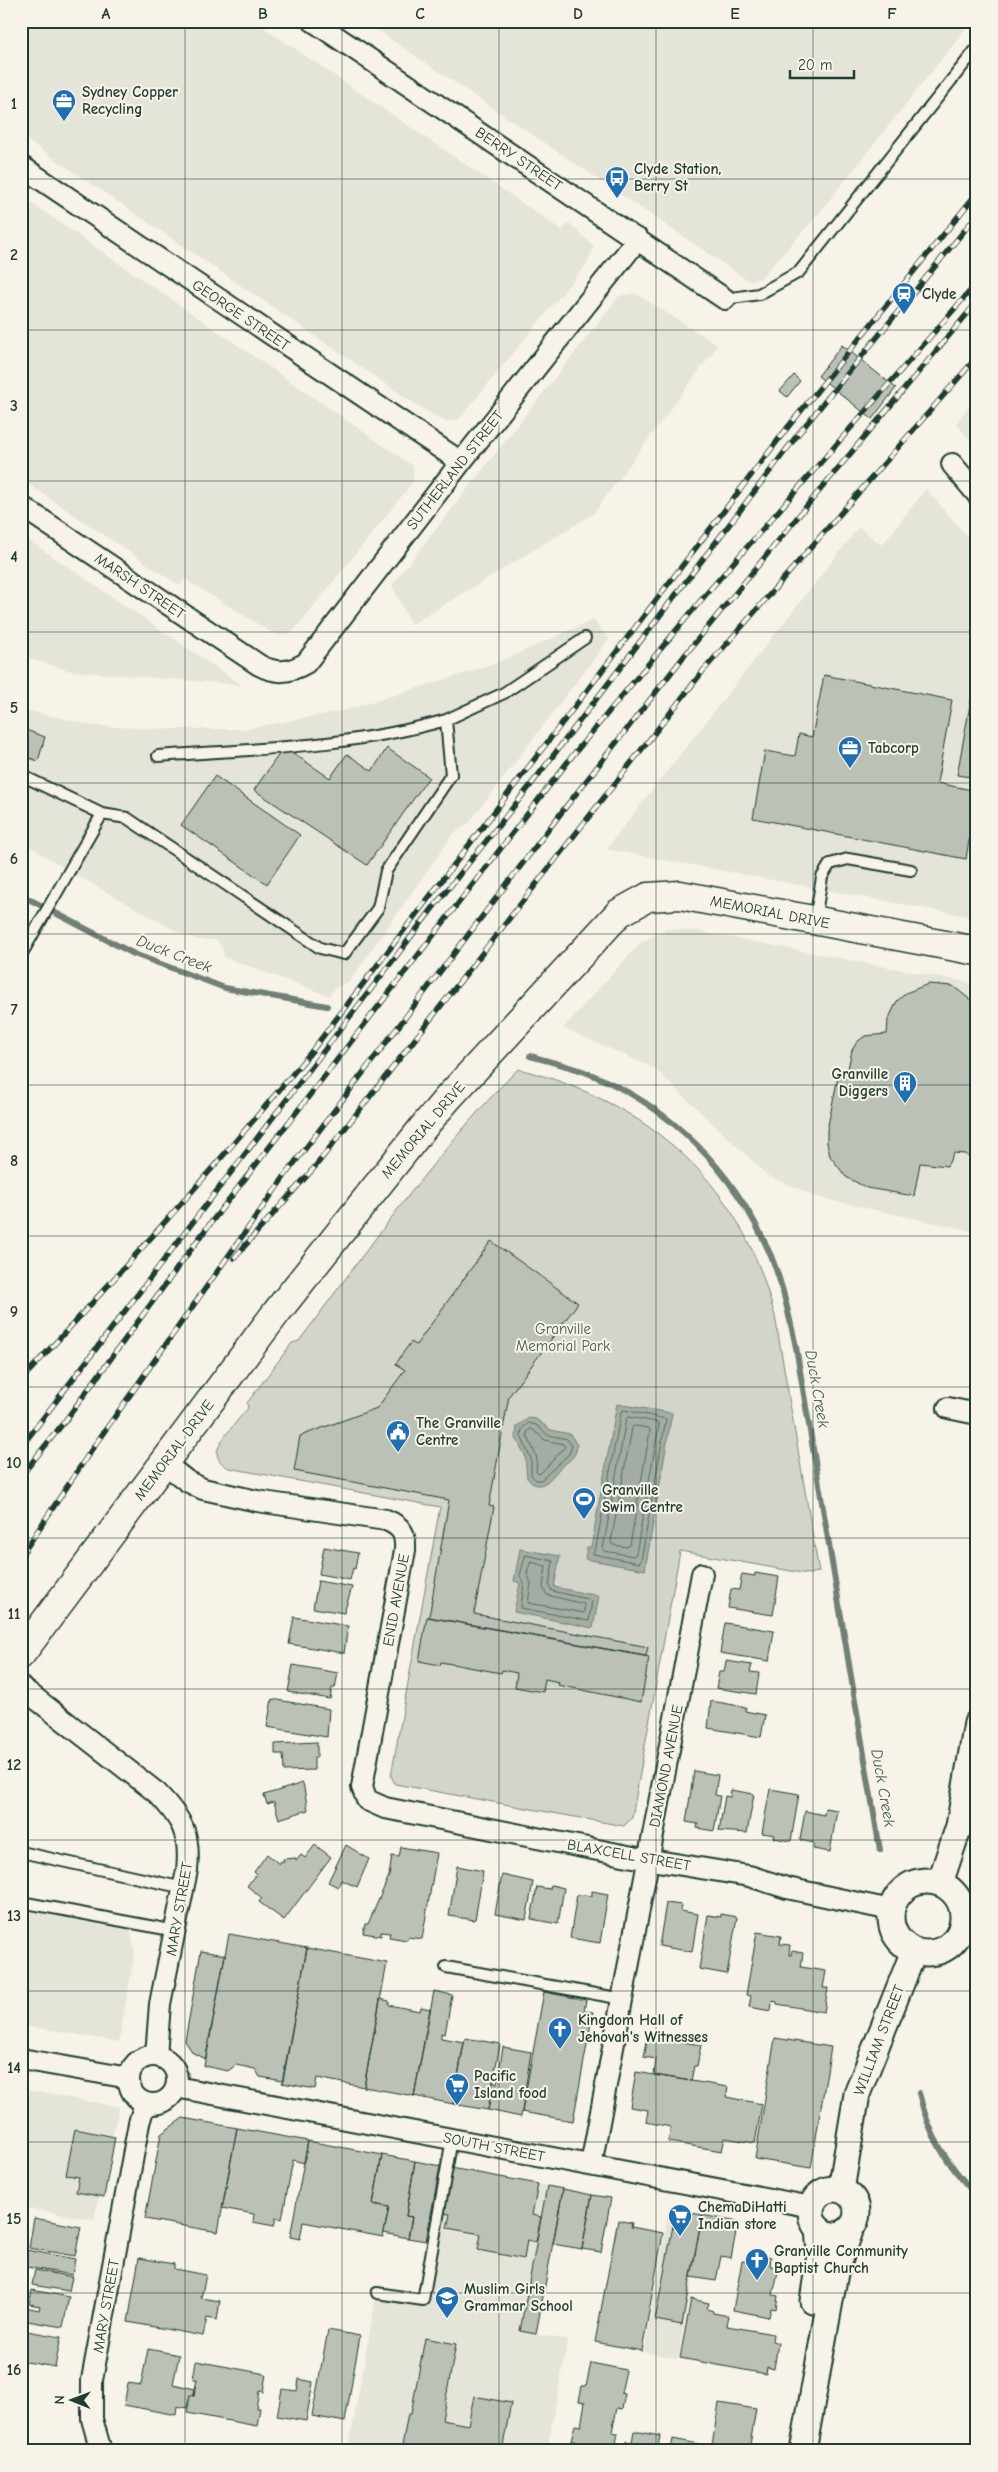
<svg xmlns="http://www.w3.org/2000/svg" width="998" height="2472" font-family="'Comic Neue',sans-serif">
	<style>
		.built { fill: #e5e4d9 }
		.green { fill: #d3d5ca; stroke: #79897f }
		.water { fill: #a4ada3; stroke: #6f8077 }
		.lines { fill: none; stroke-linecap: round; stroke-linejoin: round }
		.shore { stroke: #546a60; stroke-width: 1 }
		.stream { stroke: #6f8077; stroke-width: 6 }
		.building { fill: #bbc1b6; stroke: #1f3d34 }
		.service-casing { stroke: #1f3d34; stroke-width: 14 }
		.minor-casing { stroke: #1f3d34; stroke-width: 24 }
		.tertiary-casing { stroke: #1f3d34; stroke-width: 29 }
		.secondary-casing { stroke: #1f3d34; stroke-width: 31 }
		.service { stroke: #f7f3e8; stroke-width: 10 }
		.minor { stroke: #f7f3e8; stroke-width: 20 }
		.tertiary { stroke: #f7f3e8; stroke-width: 25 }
		.secondary { stroke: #f7f3e8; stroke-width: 28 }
		.rail-casing { stroke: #1f3d34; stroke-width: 5.5 }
		.rail { stroke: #f7f3e8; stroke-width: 4; stroke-dasharray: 11; stroke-linecap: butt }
		.grid { fill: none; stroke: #1f3d34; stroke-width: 1; stroke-opacity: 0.55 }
		.labels { text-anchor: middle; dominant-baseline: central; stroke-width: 4; stroke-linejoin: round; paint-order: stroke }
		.poi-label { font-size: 15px; font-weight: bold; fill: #1f3d34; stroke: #f7f3e8; text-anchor: start }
		.street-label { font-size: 15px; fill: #1f3d34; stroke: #f7f3e8 }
		.park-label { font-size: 15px; fill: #435b52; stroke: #f7f3e8 }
		.water-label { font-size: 16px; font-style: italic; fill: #405950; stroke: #f7f3e8 }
		.neatline { fill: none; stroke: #1f3d34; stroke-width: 2 }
		.grid-label { font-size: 16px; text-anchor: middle; font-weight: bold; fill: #1f3d34 }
	</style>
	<rect width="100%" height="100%" fill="#f7f3e8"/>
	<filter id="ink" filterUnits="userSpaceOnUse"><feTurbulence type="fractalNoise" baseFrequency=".02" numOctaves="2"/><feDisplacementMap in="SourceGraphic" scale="10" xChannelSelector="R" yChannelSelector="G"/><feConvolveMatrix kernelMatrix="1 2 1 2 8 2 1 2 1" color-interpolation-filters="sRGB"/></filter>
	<g filter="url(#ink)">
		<path class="built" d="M21 21H254L562 230 569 223 594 246 588 262 459 419 446 422 421 408 21 136Z
			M364 21H972L815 218 761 278 749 281Z
			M21 196 413 466V482L292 633 278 635 269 631 185 579 180 586 21 479Z
			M635 293 718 345 593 514 411 625 392 585 619 296Z
			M977 397V449L956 423Z
			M926 489 977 547V918L606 849 859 527 882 545Z
			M21 535 242 685 71 671 21 656Z
			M593 620 609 639 469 823 453 834 349 982 335 988 329 996 224 957 223 949 217 940H199L176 931 76 875 21 841V709L95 726 167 729H246L347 710 494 664Z
			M665 929 697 931 977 984V1232L820 1198 768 1176 654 1068 563 1028 640 943Z
			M21 1910 130 1930 135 1951 119 2042 21 2025Z
			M21 2089 119 2107 94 2220 21 2207Z
			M538 2184 547 2186 520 2331 568 2340 547 2451H348L376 2297 425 2306 443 2213Z
			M669 2208 704 2215 678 2359 644 2352Z"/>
		<path class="green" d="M518 1069C617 1093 708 1153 751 1248 762 1270 768 1293 775 1316L819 1572 808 1574 680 1551 632 1818 624 1826 395 1784 391 1776 440 1507 229 1468C223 1465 217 1460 217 1453 218 1441 241 1417 248 1408L247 1403 292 1343 299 1341C369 1248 436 1152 518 1069Z"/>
		<path class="water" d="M617 1404 672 1413 645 1570 585 1559 587 1547H591Z
			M529 1418 536 1419 551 1430 570 1434 577 1445C577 1459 566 1461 558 1470 549 1481 539 1493 527 1478L525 1455 516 1438 517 1426Z
			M520 1549 560 1556 554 1587 599 1596 593 1628 514 1612 520 1583 514 1581Z"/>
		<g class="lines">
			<path class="shore" d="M624 1410 666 1419 641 1561 639 1563 593 1554 596 1547 621 1412Z
				M628 1417 657 1422 659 1425 636 1554 634 1556 604 1551 603 1549 626 1419Z
				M529 1423 536 1425 548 1435 567 1439 572 1446 569 1454 541 1480H536L531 1475V1459L521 1436 522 1429Z
				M635 1426 649 1428 650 1431 630 1545 627 1547 613 1545 611 1542 632 1428Z
				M532 1429 545 1440 563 1444 565 1447 540 1474 536 1472 537 1458 527 1435 528 1431Z
				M526 1555 553 1561 549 1586 552 1591 592 1600 589 1621 521 1608 524 1583 520 1576Z
				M531 1562 546 1566 543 1587 547 1595 584 1604V1613L528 1603 531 1583 527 1573Z"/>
			<path class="stream" d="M21 895 134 954 225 988 327 1006
				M530 1056C548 1061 567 1066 585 1072 671 1105 735 1172 771 1256 783 1285 789 1316 796 1347L880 1850
				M919 2093C929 2136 947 2164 977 2196"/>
		</g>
		<path class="building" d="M842 345 896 388 872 419 818 376Z
			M794 375 800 381 787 397 780 391Z
			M977 667V778L957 775Z
			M824 675 952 700 937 783 977 791 966 859 753 818 765 751 795 756 799 734 812 737Z
			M23 729 45 737 38 761 21 755Z
			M284 747 330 778 347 754 372 771 387 748 429 777 367 865 254 790Z
			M215 776 300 835 267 884 181 825Z
			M928 984 953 986 972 1001 977 1002V1163L965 1154 954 1153 947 1166 920 1163 914 1196 867 1188 846 1177 830 1156 827 1143V1130L838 1077 846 1078 852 1050 857 1042 865 1036 887 1034 888 1020 897 1001 906 993Z
			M491 1241 578 1303 509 1396 489 1506 494 1507 474 1614 648 1647 646 1656 429 1617 449 1500 294 1471 300 1436 377 1408 405 1370 396 1364 403 1353 411 1342 416 1345Z
			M324 1547 358 1553 355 1569 353 1568 350 1580 319 1574Z
			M755 1573 779 1577 773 1615 728 1608 731 1589 739 1590 742 1574 755 1576Z
			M318 1581 352 1587 344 1613 313 1608Z
			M294 1617 348 1626 344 1653 289 1644Z
			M427 1617 649 1657 641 1702 558 1685 559 1682 545 1679 543 1692 515 1687 517 1673 502 1670 501 1673 441 1662 440 1665 419 1661Z
			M725 1623 774 1631 769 1661 720 1653Z
			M726 1661 752 1665 750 1672 759 1673 756 1694 716 1688 719 1672H724Z
			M293 1665 338 1673 335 1688H332L330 1699 288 1692Z
			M272 1699 329 1709 327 1737 267 1727Z
			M711 1701 746 1707 745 1711 765 1715 761 1737 708 1728Z
			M317 1742V1757H314V1770L284 1771 283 1754H275V1744Z
			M694 1771 718 1775 715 1795 720 1796 714 1831 697 1828 698 1824 686 1822Z
			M303 1783 308 1810 279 1819 274 1802 267 1804 264 1795Z
			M770 1789 799 1794 791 1841 774 1838 775 1835 762 1833Z
			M731 1790 754 1794 747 1833 719 1831 725 1796 730 1797Z
			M825 1808 837 1810 830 1852 813 1849 814 1843 800 1840 805 1811 824 1815Z
			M315 1845 331 1857 284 1920 259 1902 262 1898 247 1886 256 1874 254 1872 267 1854 279 1864 281 1861 284 1862 283 1859 296 1858V1861L301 1855 305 1858Z
			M346 1845 369 1859 357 1887 341 1880 338 1887 328 1882Z
			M401 1847 437 1853 422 1939 408 1937 407 1940 389 1937 390 1933 381 1932V1936L363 1933 365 1924H368L389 1876 392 1856 399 1857Z
			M457 1866 483 1871 475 1920 449 1916Z
			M21 1875 26 1876 24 1885 29 1886 28 1892 21 1891Z
			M502 1875 533 1882 526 1920 495 1914Z
			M551 1885 564 1888 558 1924 531 1919 537 1887 550 1889Z
			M592 1891 608 1894 600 1943 570 1938 577 1894 592 1896Z
			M666 1903 682 1905 681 1911 698 1914 692 1952 659 1946Z
			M721 1914 737 1917 727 1974 699 1969 708 1915 721 1917Z
			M757 1932 781 1936 780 1944 790 1945 789 1955H791L792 1951 803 1953 801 1967 826 1971 823 1988H828L824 2012 777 2004V2002L772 2001 771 2011 749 2007 751 1996 746 1995Z
			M229 1934 307 1948 283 2081 260 2077 255 2069 236 2065 228 2071 204 2066Z
			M307 1948 387 1963 364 2087 317 2078 315 2089 282 2083Z
			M201 1951 225 1955 206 2059 193 2053 185 2041Z
			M434 1991 452 1995 445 2034 441 2033V2038L464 2042 453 2104 414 2096Z
			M544 1992 586 2000 584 2011 593 2012 573 2121 522 2112Z
			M380 1999 389 2001V2005L420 2011 421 2007 430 2009 414 2096 364 2087Z
			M648 2036 701 2045 697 2066H694L691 2081 654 2075 656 2059 644 2057Z
			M465 2038 500 2044 488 2110 453 2104Z
			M775 2038 831 2047 811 2168 755 2159Z
			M503 2047 531 2052 521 2117 488 2110 493 2082 497 2083Z
			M636 2072 728 2087 726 2097 762 2104 755 2143 725 2138 722 2151 668 2142 671 2127 646 2122 648 2110 630 2107Z
			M183 2118 237 2128 218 2232 145 2219 161 2134Z
			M237 2128 308 2141 304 2163 293 2160 282 2219 276 2218 274 2226 253 2222 254 2214 222 2208Z
			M75 2129 115 2137 104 2197 76 2192 79 2177 66 2175Z
			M308 2141 382 2155 373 2204 389 2207 383 2237 303 2222 300 2239 290 2237Z
			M382 2155 415 2161 406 2216 412 2217 408 2238 384 2233 389 2207 373 2204Z
			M415 2161 440 2166 426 2241 408 2238 412 2217 406 2216Z
			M451 2168 538 2184 532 2215 541 2217 536 2242 527 2240 524 2259 478 2250 481 2234 447 2228 450 2214 443 2213Z
			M547 2186 563 2189 536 2334 520 2331Z
			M563 2189 592 2195 582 2249 553 2244Z
			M592 2195 611 2198 601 2252 582 2249Z
			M676 2210 702 2215 682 2325 655 2320Z
			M702 2215 738 2222 731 2258 721 2256 716 2281 691 2277Z
			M34 2218 81 2227 75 2256 29 2248Z
			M618 2220 632 2223 631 2227 663 2233 642 2351 595 2342Z
			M21 2249 75 2259 72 2275 21 2266Z
			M751 2253 771 2257 770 2266 779 2267 773 2295 778 2296 776 2309 771 2308 769 2317 733 2310 742 2261 750 2262Z
			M139 2258 174 2264V2269L206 2275 201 2298 220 2301 217 2320 207 2318 203 2336 128 2322Z
			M35 2270 72 2277 69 2291 32 2285Z
			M32 2290 69 2297 63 2327 21 2320V2306L39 2310 40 2306 29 2304Z
			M691 2299 709 2303 707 2309 713 2311V2313L729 2316 727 2326 773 2334 772 2341 778 2343 774 2369 767 2367 766 2374 680 2358Z
			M21 2330 61 2337 55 2367 21 2361Z
			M328 2330 360 2336 345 2422 312 2416Z
			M425 2338 456 2344 442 2420 468 2425 474 2396 511 2403 502 2451H401L408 2414H411Z
			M148 2349 179 2355 173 2384 195 2389 194 2396 190 2395 187 2408 177 2406 176 2415 124 2405 128 2383 141 2385Z
			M196 2361 266 2374 263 2392 259 2391 256 2408H260L257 2426 187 2413 190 2395 194 2396 195 2389 197 2379H193Z
			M591 2363 626 2370 621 2393 625 2394 622 2409 617 2408 612 2432 618 2433 615 2449 611 2448 610 2451H574L576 2441H571L575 2425 581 2426 585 2402 579 2401 582 2386H586Z
			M299 2379 313 2382 306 2421 277 2416 282 2389 297 2391Z
			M719 2403 756 2409 749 2451H711Z
			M634 2431 660 2436 658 2447 663 2448 662 2451H626L627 2441 632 2442Z
			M673 2439 699 2444 698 2451H666V2449L671 2450Z"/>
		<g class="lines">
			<g class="service-casing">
				<path id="service" d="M725 299 759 294 799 272 977 48
					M446 720 504 693 585 638
					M21 775 102 814 127 818 320 948 344 954 378 908 386 871 451 775 446 720C352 747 255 749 158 756
					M815 920 822 877 830 864 848 859 911 870
					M21 955 102 814
					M21 1852 184 1888
					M21 1902 176 1931
					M446 1967 623 1999
					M377 2293 423 2300 452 2139"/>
			</g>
			<g class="minor-casing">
				<path id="minor" d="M313 21 725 299
					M21 166 461 462
					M952 464 977 494
					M21 506 259 665C276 674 289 673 306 663L461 462 638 239
					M948 1408 977 1414
					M164 1463 187 1481 203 1489 257 1501 386 1520C401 1526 406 1533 405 1550L362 1787 367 1800 385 1808 633 1857 749 1876 787 1888 891 1910
					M21 1687 157 1793C182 1819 191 1834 187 1870L160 2004 156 2056
					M129 2080a24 24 0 1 1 48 0a24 24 0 1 1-48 0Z
					M21 2059 129 2078
					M176 2087 812 2207
					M591 2165 702 1574
					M101 2451 92 2419V2380L139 2123 145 2103"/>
			</g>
			<g class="tertiary-casing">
				<path id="tertiary" d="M891 1917a36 36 0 1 1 72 0a36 36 0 1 1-72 0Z
					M940 1883 959 1826 977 1723
					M811 2212a23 23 0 1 1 46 0a23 23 0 1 1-46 0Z
					M841 2190 857 2094 914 1951
					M813 2301 820 2254 818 2228
					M803 2451 835 2273 851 2228"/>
			</g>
			<g class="secondary-casing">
				<path id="secondary" d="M21 1654 276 1313 426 1124 448 1098 619 913 648 897 680 895 977 951"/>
			</g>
			<use href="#service" class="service"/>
			<use href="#minor" class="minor"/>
			<use href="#tertiary" class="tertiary"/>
			<use href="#secondary" class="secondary"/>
			<g class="rail-casing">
				<path id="rail" d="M234 1258 314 1168 703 671 977 357
					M21 1380C121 1273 218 1164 311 1052L788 427 977 193
					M21 1447 436 904 530 786 799 433 977 215
					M21 1476 65 1421 203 1233 573 755 707 593 977 283
					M21 1556 94 1446 289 1170 561 813 685 655 805 508 977 302"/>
			</g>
			<use href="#rail" class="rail"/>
		</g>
	</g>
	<path class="grid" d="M185 21V2451M342 21V2451M499 21V2451M656 21V2451M813 21V2451M21 179H977M21 330H977M21 481H977M21 632H977M21 783H977M21 934H977M21 1085H977M21 1236H977M21 1387H977M21 1538H977M21 1689H977M21 1840H977M21 1991H977M21 2142H977M21 2293H977"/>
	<defs>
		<g id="office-pin" transform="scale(1.25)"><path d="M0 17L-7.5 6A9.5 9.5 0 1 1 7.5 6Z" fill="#1f6fb2" stroke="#f7f3e8"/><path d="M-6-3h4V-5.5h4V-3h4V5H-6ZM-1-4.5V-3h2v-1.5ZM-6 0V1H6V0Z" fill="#fff"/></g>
		<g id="bus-pin" transform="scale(1.25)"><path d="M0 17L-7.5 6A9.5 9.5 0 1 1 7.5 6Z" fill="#1f6fb2" stroke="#f7f3e8"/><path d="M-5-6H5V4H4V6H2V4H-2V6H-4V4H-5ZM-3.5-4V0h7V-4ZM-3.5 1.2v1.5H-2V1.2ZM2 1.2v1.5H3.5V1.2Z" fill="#fff"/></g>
		<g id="station-pin" transform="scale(1.25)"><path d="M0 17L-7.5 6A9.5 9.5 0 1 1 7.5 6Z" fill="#1f6fb2" stroke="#f7f3e8"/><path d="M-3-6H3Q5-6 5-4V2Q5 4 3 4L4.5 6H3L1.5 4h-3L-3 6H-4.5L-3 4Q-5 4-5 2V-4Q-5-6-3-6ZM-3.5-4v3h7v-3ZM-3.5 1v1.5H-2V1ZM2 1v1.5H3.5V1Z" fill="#fff"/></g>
		<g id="building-pin" transform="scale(1.25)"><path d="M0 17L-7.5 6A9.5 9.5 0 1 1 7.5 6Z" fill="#1f6fb2" stroke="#f7f3e8"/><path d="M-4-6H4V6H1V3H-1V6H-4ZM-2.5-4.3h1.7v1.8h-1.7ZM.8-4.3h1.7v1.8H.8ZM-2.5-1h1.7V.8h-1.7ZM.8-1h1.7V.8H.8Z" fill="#fff"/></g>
		<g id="civic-pin" transform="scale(1.25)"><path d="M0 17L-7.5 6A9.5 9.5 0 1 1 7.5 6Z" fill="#1f6fb2" stroke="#f7f3e8"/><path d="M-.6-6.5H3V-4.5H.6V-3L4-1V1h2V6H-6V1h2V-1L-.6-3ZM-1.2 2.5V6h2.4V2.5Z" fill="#fff"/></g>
		<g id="stadium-pin" transform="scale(1.25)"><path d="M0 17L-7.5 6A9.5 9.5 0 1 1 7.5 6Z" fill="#1f6fb2" stroke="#f7f3e8"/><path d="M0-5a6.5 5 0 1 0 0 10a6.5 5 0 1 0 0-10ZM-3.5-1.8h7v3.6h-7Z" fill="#fff"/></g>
		<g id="church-pin" transform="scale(1.25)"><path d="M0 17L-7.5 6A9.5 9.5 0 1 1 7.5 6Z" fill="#1f6fb2" stroke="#f7f3e8"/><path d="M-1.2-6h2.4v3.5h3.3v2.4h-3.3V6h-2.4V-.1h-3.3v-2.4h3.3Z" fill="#fff"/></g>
		<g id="supermarket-pin" transform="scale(1.25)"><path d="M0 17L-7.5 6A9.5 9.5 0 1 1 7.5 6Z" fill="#1f6fb2" stroke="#f7f3e8"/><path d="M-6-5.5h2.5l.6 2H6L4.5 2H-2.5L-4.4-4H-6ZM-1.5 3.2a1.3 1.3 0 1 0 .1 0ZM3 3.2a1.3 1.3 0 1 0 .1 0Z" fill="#fff"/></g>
		<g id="school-pin" transform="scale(1.25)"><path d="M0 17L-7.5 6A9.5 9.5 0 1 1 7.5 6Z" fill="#1f6fb2" stroke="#f7f3e8"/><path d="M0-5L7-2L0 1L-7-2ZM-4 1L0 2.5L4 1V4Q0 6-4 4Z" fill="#fff"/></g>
	</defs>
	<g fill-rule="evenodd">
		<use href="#office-pin" x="64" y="101"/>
		<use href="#bus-pin" x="617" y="178"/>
		<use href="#station-pin" x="904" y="294"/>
		<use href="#office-pin" x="850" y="748"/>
		<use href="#building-pin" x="905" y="1083"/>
		<use href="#civic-pin" x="398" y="1432"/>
		<use href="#stadium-pin" x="584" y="1499"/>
		<use href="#church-pin" x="560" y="2029"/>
		<use href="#supermarket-pin" x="457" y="2085"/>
		<use href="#supermarket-pin" x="680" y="2216"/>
		<use href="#church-pin" x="757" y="2260"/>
		<use href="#school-pin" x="447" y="2298"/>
	</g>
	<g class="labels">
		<g class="poi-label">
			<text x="82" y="92">Sydney Copper<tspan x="82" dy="17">Recycling</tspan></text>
			<text x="634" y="169">Clyde Station,<tspan x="634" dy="17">Berry St</tspan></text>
			<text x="922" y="294">Clyde</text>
			<text x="868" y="748">Tabcorp</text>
			<text x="888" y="1074" text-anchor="end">Granville<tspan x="888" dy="17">Diggers</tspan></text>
			<text x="416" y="1423">The Granville<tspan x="416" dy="17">Centre</tspan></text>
			<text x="602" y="1490">Granville<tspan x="602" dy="17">Swim Centre</tspan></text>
			<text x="578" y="2020">Kingdom Hall of<tspan x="578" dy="17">Jehovah's Witnesses</tspan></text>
			<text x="474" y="2076">Pacific<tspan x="474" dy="17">Island food</tspan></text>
			<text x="698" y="2207">ChemaDiHatti<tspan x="698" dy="17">Indian store</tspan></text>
			<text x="774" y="2251">Granville Community<tspan x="774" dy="17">Baptist Church</tspan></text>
			<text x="464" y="2289">Muslim Girls<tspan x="464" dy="17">Grammar School</tspan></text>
		</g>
		<g class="street-label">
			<text transform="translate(519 159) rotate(34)">BERRY STREET</text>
			<text transform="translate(241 315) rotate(34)">GEORGE STREET</text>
			<text transform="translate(455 470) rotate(-52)">SUTHERLAND STREET</text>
			<text transform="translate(140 586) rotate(34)">MARSH STREET</text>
			<text transform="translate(770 912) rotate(11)">MEMORIAL DRIVE</text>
			<text transform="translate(423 1130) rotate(-50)">MEMORIAL DRIVE</text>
			<text transform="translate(174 1450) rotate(-53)">MEMORIAL DRIVE</text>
			<text transform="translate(396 1600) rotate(-80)">ENID AVENUE</text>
			<text transform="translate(666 1766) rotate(-79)">DIAMOND AVENUE</text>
			<text transform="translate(629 1855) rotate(10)">BLAXCELL STREET</text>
			<text transform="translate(179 1909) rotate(-80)">MARY STREET</text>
			<text transform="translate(879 2040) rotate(-69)">WILLIAM STREET</text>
			<text transform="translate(494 2147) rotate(11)">SOUTH STREET</text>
			<text transform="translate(106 2306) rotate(-80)">MARY STREET</text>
		</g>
		<g class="park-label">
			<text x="563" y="1329">Granville<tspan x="563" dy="17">Memorial Park</tspan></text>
		</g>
		<g class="water-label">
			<text transform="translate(174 954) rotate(21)">Duck Creek</text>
			<text transform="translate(817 1389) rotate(80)">Duck Creek</text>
			<text transform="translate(883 1788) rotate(80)">Duck Creek</text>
		</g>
	</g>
	<rect width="998" height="2472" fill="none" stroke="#f7f3e8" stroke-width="55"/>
	<g transform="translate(72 2400) rotate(271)" stroke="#f7f3e8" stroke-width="4" paint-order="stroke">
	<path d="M0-4L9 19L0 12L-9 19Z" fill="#1f3d34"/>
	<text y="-8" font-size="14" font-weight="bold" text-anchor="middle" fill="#1f3d34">N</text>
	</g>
	<path d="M790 70v8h64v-8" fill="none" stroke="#1f3d34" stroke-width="2.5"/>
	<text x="798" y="70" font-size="15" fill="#1f3d34" stroke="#f7f3e8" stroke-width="4" paint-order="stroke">20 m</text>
	<rect x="28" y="28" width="942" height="2416" class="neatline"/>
	<g class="grid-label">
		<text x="106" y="19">A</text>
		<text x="263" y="19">B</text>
		<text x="420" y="19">C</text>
		<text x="578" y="19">D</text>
		<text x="735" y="19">E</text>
		<text x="892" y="19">F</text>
		<text x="14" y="109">1</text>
		<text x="14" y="260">2</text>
		<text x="14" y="411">3</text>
		<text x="14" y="562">4</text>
		<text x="14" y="713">5</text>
		<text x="14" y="864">6</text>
		<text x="14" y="1015">7</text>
		<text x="14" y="1166">8</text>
		<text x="14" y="1317">9</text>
		<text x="14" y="1468">10</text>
		<text x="14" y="1619">11</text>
		<text x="14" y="1770">12</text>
		<text x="14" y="1921">13</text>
		<text x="14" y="2073">14</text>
		<text x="14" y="2224">15</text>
		<text x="14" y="2375">16</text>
	</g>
</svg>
